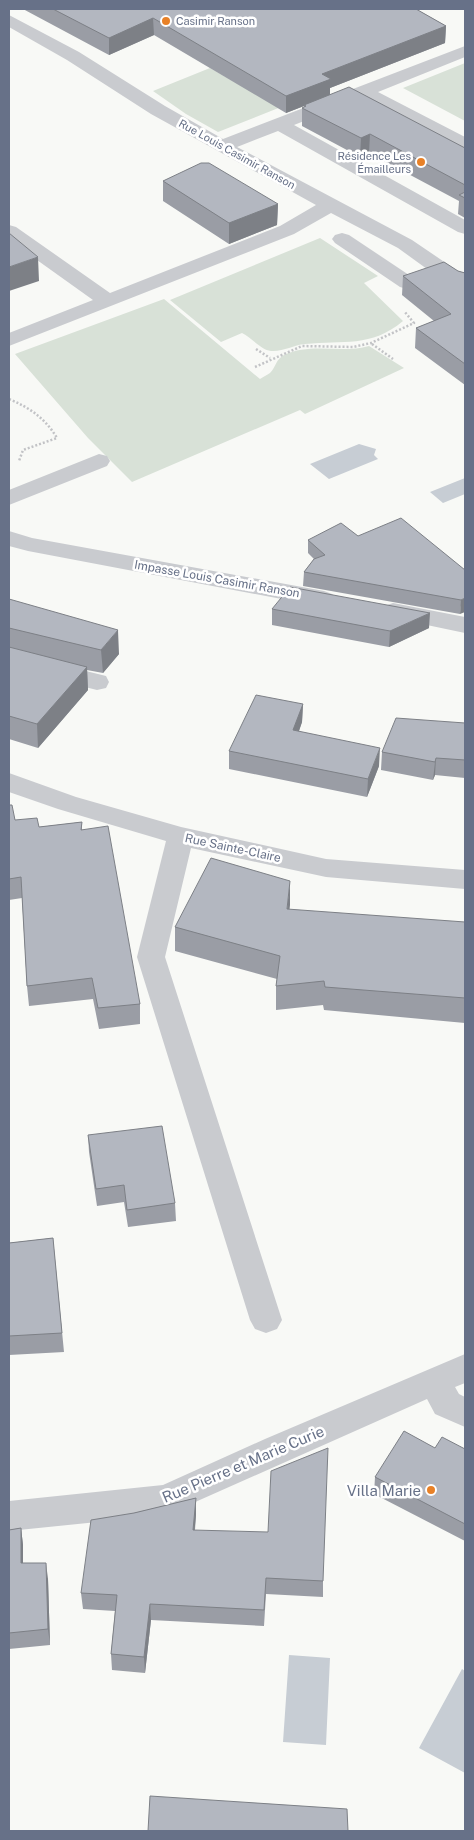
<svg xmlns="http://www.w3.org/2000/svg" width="474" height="1840" font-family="'Public Sans',sans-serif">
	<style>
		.green { fill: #d8e1d7 }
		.water { fill: #c7cdd4 }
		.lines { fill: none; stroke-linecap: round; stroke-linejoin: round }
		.path { stroke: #c2c3c6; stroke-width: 2.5; stroke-dasharray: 2 2; stroke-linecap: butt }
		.minor { fill: #c9cbcf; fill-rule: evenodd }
		.wall { fill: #9a9da5 }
		.shaded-wall { fill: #7d8086 }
		.building { fill: #b3b7c0; stroke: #7d8086 }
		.poi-dot { fill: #e88127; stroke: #fff; stroke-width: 2 }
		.labels { text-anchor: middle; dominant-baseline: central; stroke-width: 5; stroke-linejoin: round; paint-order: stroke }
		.far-poi-label { font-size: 11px; fill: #677188; stroke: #fff; text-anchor: start }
		.far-street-label { font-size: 11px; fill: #677188; stroke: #fff }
		.street-label { font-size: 12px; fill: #677188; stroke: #fff }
		.near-street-label { font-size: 15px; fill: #677188; stroke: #fff }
		.near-poi-label { font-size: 15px; fill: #677188; stroke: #fff; text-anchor: end }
	</style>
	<rect width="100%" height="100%" fill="#f8f9f6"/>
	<path class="green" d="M465 63V121L403 88Z
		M210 68 236 83 258 74 301 99 218 132 186 114 153 91Z
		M320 238 378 276 364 283 403 321C371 348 343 340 305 344 293 345 283 352 271 351 261 350 252 338 242 333L221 342 170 300Z
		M164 299 260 379C263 377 267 375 270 373 276 367 276 359 284 355 311 342 342 354 369 346L404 368 305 414 300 410 132 482 88 438 15 354Z"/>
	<path class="water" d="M359 444 376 449 374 455 378 459 329 479 310 464Z
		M465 478V494L443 503 430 492Z
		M289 1655 330 1658 326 1745 283 1742Z
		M462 1669 465 1671V1773L419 1748Z"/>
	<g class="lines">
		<path class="path" d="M372 344 393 359
			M256 349 270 358
			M255 367 302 346 353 347 371 343 414 323 404 311
			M9 399C30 408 45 418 57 438L23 450 19 461"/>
		<path class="minor" d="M9 15 79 52 165 106 223 139 465 46V57L378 92 465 137V150L362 98 294 125 465 220V234L458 232 278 131 237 147 412 240 465 276V291L458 289 441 278 407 289 400 287 335 243 332 239 335 235 342 233 349 235 409 275 427 269 398 248 331 213 294 234 9 346V333L93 300 9 240V225L16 227 110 293 280 226 316 205 151 114 67 60 9 27Z
			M99 454 107 456 110 461 107 466 9 505V490Z
			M9 531 32 538 324 591 332 594 336 599 332 604 324 607 28 551 9 546Z
			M393 603 465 617V633L384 616 381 611 384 606Z
			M9 652 106 676 109 682 106 688 97 690 9 668Z
			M9 773 76 797 181 827 326 859 465 870V889L326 877 191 848 165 957 282 1320 277 1329 266 1333 255 1329 250 1320 137 957 166 841 58 809 9 792Z
			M465 1354V1383L455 1387 459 1394 465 1397V1427L435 1414 427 1399 166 1515 9 1531V1501L163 1485 265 1439Z"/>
	</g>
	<path class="wall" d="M23 9H416L446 26 445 43 330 88V94L465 148V218L458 214 459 201 369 153 360 157 302 126V108L304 107V106L286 113 154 35 109 55Z
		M163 181 278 204 277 225 229 244 163 201Z
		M458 271 465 273V271V385L415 348 416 328 434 321 402 295 403 276Z
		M358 536 465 570 460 614 303 586 304 572 314 559 308 553V540Z
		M9 599 119 654 103 673 87 670 88 690 38 748 9 739Z
		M272 609 429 628 389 647 272 625Z
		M303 704 302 722 299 731 379 766 367 797 229 769V751Z
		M465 723V778L435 775 433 780 381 770 382 752Z
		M9 805 15 820 39 827 82 822V830L140 1004V1024L99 1029 93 999 29 1006 27 986 22 898 9 900Z
		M465 922V1023L324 1010 323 1005 276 1010V986L277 979 175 951V927Z
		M88 1135 175 1203 176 1221 128 1227 124 1202 97 1206 89 1152Z
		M53 1238 64 1352 9 1355V1243Z
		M435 1448 465 1449V1541L374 1494 375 1477Z
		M196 1498V1515L195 1530 323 1581V1597L266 1594 264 1626 151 1620 145 1673 112 1670 111 1654 115 1611 83 1609 81 1593 134 1513Z
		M21 1528 23 1545V1563L48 1579 50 1645 9 1649V1530Z"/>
	<path class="shaded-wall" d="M153 18 154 35 109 55V38Z
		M446 26 445 43 330 88V96L304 105V106L286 113V96L322 74Z
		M370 134 369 153 360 157 361 138Z
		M278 204 277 225 229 244V223Z
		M38 257 39 281 9 291V267Z
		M465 598V612L460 614 461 600Z
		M430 613 429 628 389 647 390 631Z
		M118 630 119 654 103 673 101 650Z
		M87 667 88 690 38 748 37 724Z
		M303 704 302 722 293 748V730Z
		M380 748 379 766 367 797 368 779Z
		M436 758 435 775 433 780 435 762Z
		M290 881V905L287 933V909Z
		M196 1498V1515L193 1546V1530Z
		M21 1528 23 1545V1580L21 1563Z
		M46 1563 48 1579 50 1645 48 1629Z
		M150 1604 151 1620 145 1673 144 1657Z"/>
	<path class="building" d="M53 9H416L446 26 322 74 331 79 286 96 153 18 109 38Z
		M349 87 465 148V185L370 134 361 138 302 108 306 106 304 105Z
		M201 163H209L278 204 229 223 163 181Z
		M465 192V198L459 195Z
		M9 233 38 257 9 267Z
		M444 262 458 271 465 273V364L416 328 451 314 403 276Z
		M401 518 465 570V598L461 600 304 572 314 559 325 555 308 540 341 523 358 536Z
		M290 587 430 613 390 631 272 609Z
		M9 599 118 630 101 650 9 628Z
		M9 647 87 667 37 724 9 716Z
		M256 695 303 704 293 730 380 748 368 779 229 751Z
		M396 718 465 723V760L436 758 435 762 382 752Z
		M9 805H12L15 820 37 818 39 827 82 822 81 830 108 826 140 1004 98 1008 92 978 27 986 21 877 9 879Z
		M211 858 290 881 287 909 465 922V998L325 987 324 981 276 986 280 956 175 927Z
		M162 1126 175 1203 127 1210 124 1185 96 1189 88 1135Z
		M53 1238 62 1333 9 1336V1243Z
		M404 1431 435 1448 442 1437 465 1449V1524L375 1477Z
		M328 1448 323 1581 266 1578 264 1610 150 1604 144 1657 111 1654 117 1595 81 1593 91 1520 134 1513 196 1498 193 1530 268 1532 271 1471Z
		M21 1528V1563H46L48 1629 9 1633V1530Z
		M150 1796 347 1809 348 1831H148Z"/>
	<g class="poi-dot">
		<circle cx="166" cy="21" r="5"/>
		<circle cx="421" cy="162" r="5"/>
		<circle cx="431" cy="1490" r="5"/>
	</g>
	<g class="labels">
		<g class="far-poi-label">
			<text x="176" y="21">Casimir Ranson</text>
			<text x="411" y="156" text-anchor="end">Résidence Les<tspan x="411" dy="13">Émailleurs</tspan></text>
		</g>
		<g class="far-street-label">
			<text transform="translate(237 154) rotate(29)">Rue Louis Casimir Ranson</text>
		</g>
		<g class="street-label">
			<text transform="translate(217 579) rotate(10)">Impasse Louis Casimir Ranson</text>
			<text transform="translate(233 848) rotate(12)">Rue Sainte-Claire</text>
		</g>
		<g class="near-street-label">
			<text transform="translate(243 1464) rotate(-23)">Rue Pierre et Marie Curie</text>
		</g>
		<g class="near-poi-label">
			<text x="421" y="1490">Villa Marie</text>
		</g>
	</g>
	<rect width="474" height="1840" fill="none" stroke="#677188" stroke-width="20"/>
</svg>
